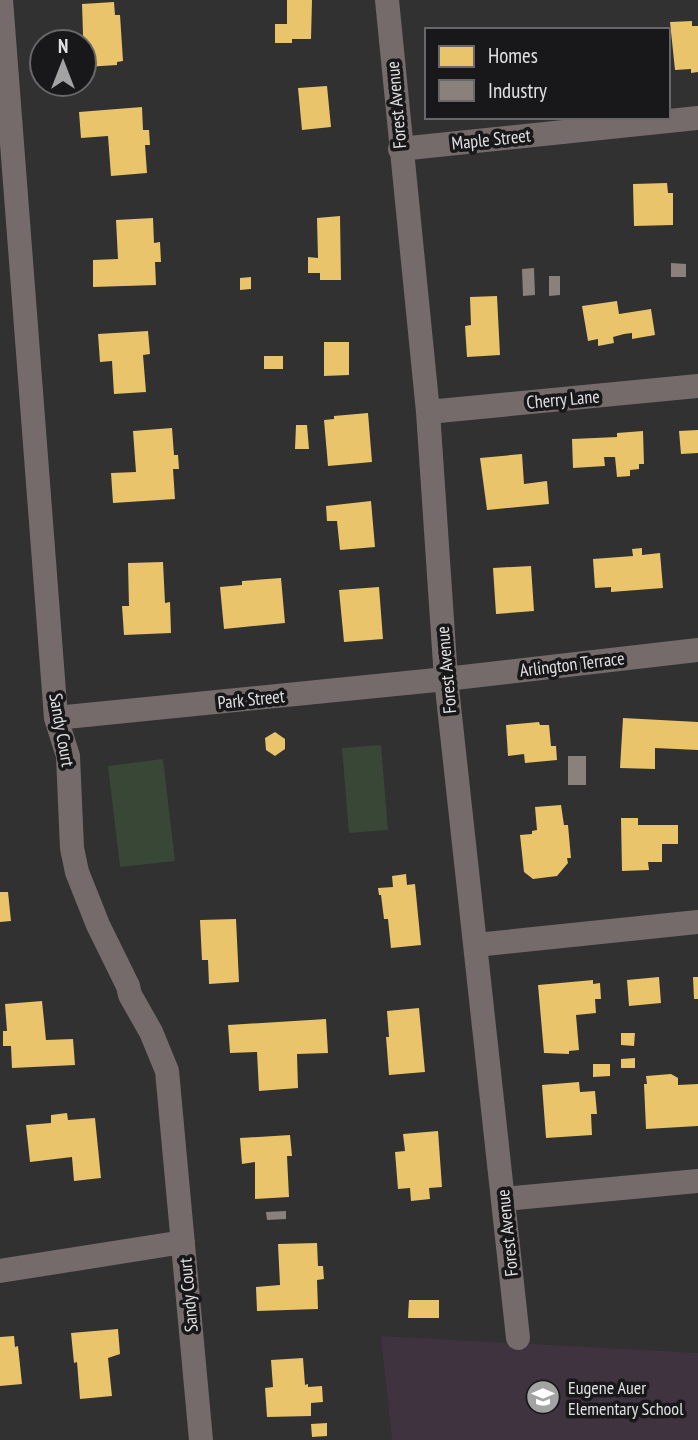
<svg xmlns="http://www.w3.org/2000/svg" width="698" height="1440" font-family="'PT Sans Narrow',sans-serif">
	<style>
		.education { fill: #3e333f }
		.green { fill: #384736 }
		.homes { fill: #e9c46a }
		.industry { fill: #8a817c }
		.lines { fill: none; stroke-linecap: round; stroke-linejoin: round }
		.minor { stroke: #766b6b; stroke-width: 24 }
		.labels { text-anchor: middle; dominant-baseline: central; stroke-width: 7; stroke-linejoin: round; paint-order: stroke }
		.street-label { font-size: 18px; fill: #e1e1e2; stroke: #18181a }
		.poi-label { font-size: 18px; fill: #e1e1e2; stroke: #18181a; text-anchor: start }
	</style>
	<rect width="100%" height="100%" fill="#313132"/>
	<path class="education" d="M381 1336 698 1353V1440H392Z"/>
	<path class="green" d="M381 745 388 830 349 833 342 748Z
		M163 759 175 861 120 867 108 766Z"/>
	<path class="homes" d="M287 0H312L311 39H292V43H275V24H287Z
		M114 2 115 15H120L123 61 117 62V65L86 67 84 64 82 4Z
		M692 21V26H698V72L691 73V69L675 70 670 22Z
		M327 86 331 127 302 130 298 88Z
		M142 107 143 130H149L150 145H145L147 173 111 176 108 136 81 138 79 112Z
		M667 183 668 193H673V225L634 226 633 184Z
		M340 216 341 280H320V273H308V257L318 258 317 218Z
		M153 218 154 243 160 242 161 262H155L156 285 93 287V260L118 259 116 220Z
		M251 277V289L240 290V278Z
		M497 296 500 355 467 357 465 326 471 325 470 297Z
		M617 301 619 314 651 309 655 335 632 339V333L624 334 613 337 614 343 598 346V339L588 341 582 306Z
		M148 331 150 354 143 355 146 392 114 394 112 361 100 362 98 334Z
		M324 342H349V375L324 376Z
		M264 356H283V369H264Z
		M368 413 372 462 328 466 324 420 334 419V416Z
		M296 425H307L309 449H295Z
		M172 428 174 455H178L179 469H173L175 499 113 503 111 473 136 472 133 431Z
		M698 430V453L681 454 679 431Z
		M643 431 644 464H639V469L630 470V476L617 477 615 457H604L605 466 573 468 572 439 617 437V433Z
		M522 454 524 484 547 481 549 504 487 510 480 458Z
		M371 501 375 547 340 550 337 521H327L326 506Z
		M642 548V555L660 553 663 588 611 592V587L595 588 593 559 633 556 632 549Z
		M163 562 165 603 170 602 171 633 124 635 122 606H129L128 563Z
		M531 566 534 611 496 614 493 568Z
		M281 578 285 623 224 629 220 587 242 585V581Z
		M379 587 383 639 344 642 339 590Z
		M623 718 698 722V750L655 748V769L620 768Z
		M539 722 540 725H549L551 746H556L557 760 525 763 524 754 508 756 506 725Z
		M275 732 285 739V749L275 756 266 750 265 738Z
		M561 805 564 825H568L571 858H567L568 863 557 876 533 879 524 872 520 835 532 834V831L537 830 535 807Z
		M621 818H638V825H678V844H662V862H648L649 870 622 871Z
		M406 874 407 885 415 884 421 945 391 948 388 919H384L381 895H379L378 888 393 887 392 876Z
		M0 892H8L11 921 0 922Z
		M236 919 239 982 209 984 208 960H202L200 920Z
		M659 977 661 1003 629 1006 627 980Z
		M693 977H698V999H694Z
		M593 980V984L600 983 601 999H595L596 1013 576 1015 579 1050 569 1051V1054L544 1053 538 985Z
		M42 1001 46 1040 73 1039 75 1065 12 1068 11 1046H3V1031H7L5 1004Z
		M419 1008 425 1072 389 1075 386 1037H389L387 1011Z
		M326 1019 328 1053 297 1054 298 1088 259 1091 257 1052 230 1053 228 1025Z
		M621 1033H635L634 1046 621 1045Z
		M635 1058V1068H621V1059Z
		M593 1064H610V1076L593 1077Z
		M671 1074 678 1078V1085L698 1084V1126L646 1129 644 1084H647L646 1076Z
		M579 1082 580 1092 595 1091 597 1114H591L592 1135 546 1138 542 1085Z
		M67 1113 68 1120 95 1118 101 1178 74 1181 72 1157 30 1162 26 1125 51 1123V1115Z
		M438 1131 442 1187 429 1188 430 1199 411 1201 410 1188 398 1189 395 1152 405 1151 403 1134Z
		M290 1135 292 1156H287L289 1197 255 1199V1162L242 1164 240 1138Z
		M317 1243 318 1266H323L324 1279 317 1280 318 1309 257 1311 256 1287 280 1285 278 1244Z
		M409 1300H439V1318H408Z
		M118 1329 120 1354 108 1358 112 1396 80 1399 77 1362 74 1363 71 1333Z
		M14 1336 15 1347 18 1346 22 1384 0 1386V1337Z
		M303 1358 305 1385 308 1384V1387L322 1386 323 1402 311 1403V1416L267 1417 265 1388 273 1387 271 1360Z
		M327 1423V1436L312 1437 311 1424Z"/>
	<path class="industry" d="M671 263 686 264V277H671Z
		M534 268 535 295 523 296 522 269Z
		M549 276H560V295L549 296Z
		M568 756H586V785H568Z
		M286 1211V1219L267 1220 266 1212Z"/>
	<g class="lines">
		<path class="minor" d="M1 0 56 718 68 756 72 848 77 872 98 925 128 986 130 995 151 1032 167 1071 201 1440
			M387 0 428 412 446 679 518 1338
			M400 149 698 118
			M428 412 698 386
			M56 718 446 679 698 650
			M476 945 698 922
			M504 1199 698 1181
			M0 1271 183 1242"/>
	</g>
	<defs>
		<g id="school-disc" transform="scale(1.75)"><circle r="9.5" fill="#a3a3a4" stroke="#18181a"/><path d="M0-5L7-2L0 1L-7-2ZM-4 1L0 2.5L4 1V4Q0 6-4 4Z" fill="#fff"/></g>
	</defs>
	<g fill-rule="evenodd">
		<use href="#school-disc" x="543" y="1397"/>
	</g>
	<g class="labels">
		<g class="street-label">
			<text transform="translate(396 105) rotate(-95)">Forest Avenue</text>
			<text transform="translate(491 139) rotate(-6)">Maple Street</text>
			<text transform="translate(563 399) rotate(-5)">Cherry Lane</text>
			<text transform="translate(572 664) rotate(-7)">Arlington Terrace</text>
			<text transform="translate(446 670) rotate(-95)">Forest Avenue</text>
			<text transform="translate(251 699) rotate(-6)">Park Street</text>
			<text transform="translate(62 730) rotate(80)">Sandy Court</text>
			<text transform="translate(507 1233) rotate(-96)">Forest Avenue</text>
			<text transform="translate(188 1295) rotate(-95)">Sandy Court</text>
		</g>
		<g class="poi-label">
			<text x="568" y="1387">Eugene Auer<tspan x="568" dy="21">Elementary School</tspan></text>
		</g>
	</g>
	<rect x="425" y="28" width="245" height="91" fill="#18181a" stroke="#68686a" stroke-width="2"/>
	<rect x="439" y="46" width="35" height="21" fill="#e9c46a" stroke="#68686a" stroke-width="2"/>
	<text x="488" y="63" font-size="21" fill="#e1e1e2">Homes</text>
	<rect x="439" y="80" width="35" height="21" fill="#8a817c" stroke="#68686a" stroke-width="2"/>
	<text x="488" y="98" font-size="21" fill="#e1e1e2">Industry</text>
	<g transform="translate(63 63)"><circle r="33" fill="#18181a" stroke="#68686a" stroke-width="2"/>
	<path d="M0-5L12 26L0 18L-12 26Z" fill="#a3a3a4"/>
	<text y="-10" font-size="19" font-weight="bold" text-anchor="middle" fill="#e1e1e2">N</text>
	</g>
</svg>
